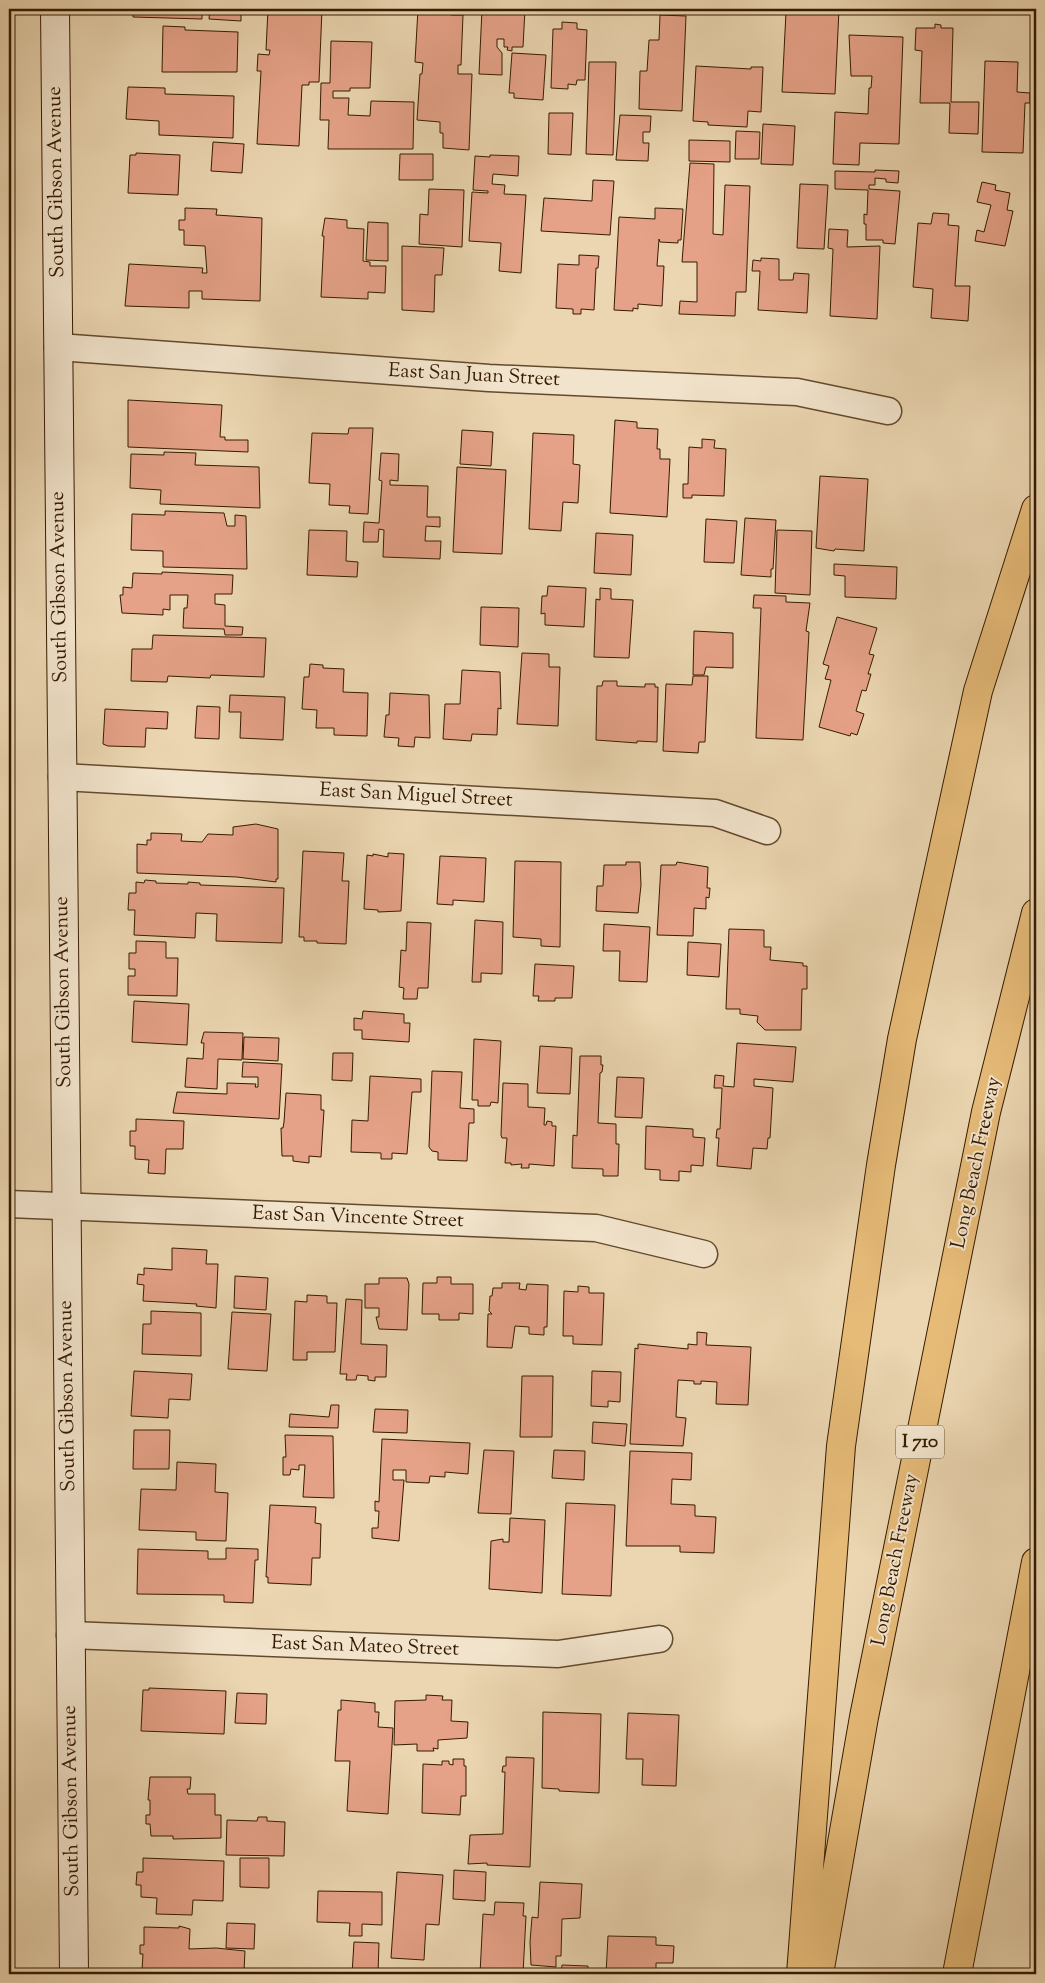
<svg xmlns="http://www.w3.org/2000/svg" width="1045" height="1983" font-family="'Sorts Mill Goudy',serif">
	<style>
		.building { fill: #e6a288; stroke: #361b00 }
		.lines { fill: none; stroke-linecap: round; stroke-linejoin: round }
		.street-casing { stroke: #634a2c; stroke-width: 29 }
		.secondary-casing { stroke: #361b00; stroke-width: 30 }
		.highway-casing { stroke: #361b00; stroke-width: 30 }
		.street { stroke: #f2e4cc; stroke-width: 26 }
		.secondary { stroke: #f2e4cc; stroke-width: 28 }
		.highway { stroke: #e6bb78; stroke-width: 28 }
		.labels { text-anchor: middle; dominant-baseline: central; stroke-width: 4; stroke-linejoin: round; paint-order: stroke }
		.shield { fill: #f2e4cc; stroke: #6e573d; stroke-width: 1 }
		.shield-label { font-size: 19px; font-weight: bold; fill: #361b00 }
		.street-label { font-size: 20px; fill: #361b00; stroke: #f2e4cc }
	</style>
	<rect width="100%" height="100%" fill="#ebd6b1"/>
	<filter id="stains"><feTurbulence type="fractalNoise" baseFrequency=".004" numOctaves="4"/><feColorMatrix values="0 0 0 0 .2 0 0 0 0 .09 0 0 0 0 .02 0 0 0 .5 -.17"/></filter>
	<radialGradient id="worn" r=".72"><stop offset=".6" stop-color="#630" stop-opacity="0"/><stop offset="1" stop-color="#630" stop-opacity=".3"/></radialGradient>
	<path class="building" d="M133 9H206H202V19L133 17Z
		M210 9H241V21L209 19Z
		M268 9H322L319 82H309V85H302L299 146 257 144 261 71H257L258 54 269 55 270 50H266Z
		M418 9H452L451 15H463L461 65H458V74H472L469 150 443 148V133H440V122L417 120 420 74H422L423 63 415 62Z
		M482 9H525L523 47H512V51L507 50 508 47H504V39H497V47L502 53V75L479 74Z
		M809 9H839L835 94 782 92 786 12 809 13Z
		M660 15 686 16 682 111 639 109 640 71H647L649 40H659Z
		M562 22 577 23V29L587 30 585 80H577L576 85 568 84V89L551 88 553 29H562Z
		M935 24 941 25V28H953L951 102H979L978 134 949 133 950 103H920L922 51 915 50 916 28H935Z
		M163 26 185 27V30L238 32 237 72H162Z
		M849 35 903 37 899 144 860 143 859 165 833 164 835 112 868 114 869 88H871L872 76H851Z
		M331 41 372 42 370 88H350V91H333V98H349L348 115 370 116 371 101 414 102 413 149H328L329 120H320L321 83H330Z
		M512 53 546 55 543 100 514 98V93H509Z
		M985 61 1018 62 1017 92 1030 93V103H1025L1023 153 982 152Z
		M589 62H616L613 155 586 154Z
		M696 66 751 69V67H763L761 112 748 111 747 127 708 125V122L693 121Z
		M128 87 165 88V94L234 96 233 138 159 135V121L126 119Z
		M549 113H573L571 155 548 154Z
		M620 115 651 116 650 132H643V143H649L648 161 616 160Z
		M763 124 795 126 793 165 761 164Z
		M736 131 760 132 759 159H735Z
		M689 140 730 141V162L689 161Z
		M213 142 244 144 242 173 211 171Z
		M136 153 180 155 178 195 128 193 130 155H136Z
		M400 154H433V180H399Z
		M490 155 519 156 518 176 493 174 492 184 505 185 504 194 526 195 521 273 499 271 501 243 469 241 472 192 488 193V191L473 190 475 156 490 157Z
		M690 163 714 164 713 234 723 235 725 185 750 186 746 292H736L735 316 679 314 680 301 697 302V262H682Z
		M875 170 899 171 898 183 886 182V179L875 178V185H869V189L900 191 895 244 883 243V240H866V224H864V214L867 215 868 190 835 189V171L875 172Z
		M593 180 614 181 610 235 541 231 544 198 592 201Z
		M982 182 996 185 995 190 1010 193 1007 210 1013 211 1005 246 975 241 977 230 984 232 991 205 977 202Z
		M800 184 828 185 824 249 797 248Z
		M429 189 464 190 462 247 419 244 420 214 428 215Z
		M185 208 217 209 216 215 262 218 260 301 202 299V291H189V308L125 306 129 264 203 268 202 273H207L205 246 184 245V230H179V220H185Z
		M655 208 683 209 681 240H678V243L660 242 659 239 657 266H664L662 306 638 304V309L633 308V311L614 310 619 217 655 219Z
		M933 213 949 214 948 225 959 226 955 286H970L968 321 931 318 933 289 913 287 918 223 931 224Z
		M325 218 347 220V228L364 229 363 261 370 262V266H386L385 293 368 292V299L321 297 324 236H322Z
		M368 222 388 223V261L366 260Z
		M829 229 848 230 847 247 880 246 877 319 830 316 833 249 828 248Z
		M402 246 444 248 442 275H435L434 312 402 310Z
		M579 255 599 256 598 268H596L594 310 581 309V314H573V309L556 308 558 264 579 265Z
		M761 258 779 259V280H793L794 273 809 274 807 313 758 310 760 271H752L753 260 761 261Z
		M128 400 222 405 220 437H225V440H248V452L128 447Z
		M615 420 637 422V428L658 429 657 449H660V459H670L667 517 610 513Z
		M349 428H373L368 514 349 513 350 506 329 505 330 484 309 483 312 433 348 434Z
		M462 430 493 432 491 466 460 464Z
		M533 433 574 435 573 464 580 465 578 503 563 502 561 531 529 529Z
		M702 439 715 440 714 448 726 449 724 496 692 495V498H683V484H688L689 447 702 448Z
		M164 452 196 453 195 465 259 467 260 508 160 504 161 490 130 488 131 454 164 455Z
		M381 453 399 454 398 481 390 480V485L428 486 427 517H440V527L426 526 425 541H441L440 559 383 557 384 530 379 529 378 542H363L364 522 379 523 382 481 379 480Z
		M457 467 506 470 502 554 453 552Z
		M820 476 868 479 864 551 835 549 834 551 816 548Z
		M165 511 224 513 227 526H235V515L246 516 247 569 163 567V551L131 550 132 514 165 515Z
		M745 518 776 520 773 569H771V577L741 575Z
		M706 519 737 521 734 563 704 562Z
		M309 530 347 531 346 561 358 562 357 577 307 575Z
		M777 530 812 531 810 595 775 593Z
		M596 533 633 535 631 575 594 573Z
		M834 564 897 567 896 599 845 597V576L834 575Z
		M162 572 233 575 232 594H215V604L225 605V626L243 627 242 635H225L224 629 183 628 184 608H187L188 595H170V610L163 609V615L122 613 120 595H123V587L132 588 133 573 162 574Z
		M548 586 586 588 584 627 545 625V613L541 614 542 596H547Z
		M600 588 611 589V599L633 600 629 658 594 657 596 599 600 600Z
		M754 595 786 596V602L810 603 806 631 809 632 803 740 756 738 761 608H753Z
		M481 607 519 608 518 647 480 645Z
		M837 617 877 628 869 654 874 655 868 674H871L866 691 862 690 856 711 864 714 857 735 851 733 850 736 819 727 831 680 825 679 829 666 823 664Z
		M694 631 733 633V668L706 667 704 675H693Z
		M153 635 266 638 264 677 211 675 210 678 168 676 167 682 131 681 132 649H152Z
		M522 653 549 654V667H560L558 726 517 724Z
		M310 664 323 665V668L344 669 343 692 368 693 367 736 334 735V728H316L317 710 302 709 304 677H309Z
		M462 670 500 672 501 709 498 708 497 735 472 734 471 741 443 739 445 704H460Z
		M693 676H708L705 742H699L698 753 663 751 666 684 692 685Z
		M603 681H617V686L645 687V684H655V687H658L657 742 637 741V743L596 740 597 686H602Z
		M390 693 429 695 430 738 415 737 414 747 398 746 399 738 384 737 386 715H389Z
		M230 695 285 697 283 740 240 738 241 712H229Z
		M197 706 220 707 219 739 195 738Z
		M105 709 168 712 167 729 146 728 145 747 108 746 103 744Z
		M256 824 278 829V879H276V882L237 877 137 873V844L147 845V840H151V833L182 834 181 841 202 842 208 834 233 835V827Z
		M303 851 344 853 342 881H349L346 944 317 943V941H304V937H299Z
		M388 853 404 854 401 911 378 912V910L364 909 367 855 373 856V854L388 857Z
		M440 856 486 858 484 902 453 900V905L437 904Z
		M515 861 561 862 560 947 541 946V939L513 937Z
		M626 862H640L641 885 638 913 596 911 597 886H603L604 865H626Z
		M677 862 708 867 707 888H710L709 898 706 897V909L694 908 693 936 657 935 661 865H676Z
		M145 880 156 881V883L188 884V882L200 883V885L284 888 282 943 216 941 217 914 196 913 195 938 134 935 135 910H128L129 893H136V882L144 883Z
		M475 920 503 922 502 974 481 973V982H472Z
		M407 922 431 923 428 988H418L417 999H403L404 988 399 987 401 950 406 951Z
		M604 924 650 927 647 982 619 981 620 951H603Z
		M729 929 764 930V947H771L770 960 803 963V966H807V989H802L801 1030H765L757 1022 758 1016 740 1014V1009H726Z
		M136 941 166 942V958H178L177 996 128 995V976H135V969H129V953H136Z
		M688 942 721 944 719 977 687 975Z
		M535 964 574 966 572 998H555V1001H538L539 996H533Z
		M134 1001 189 1004 187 1045 132 1042Z
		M363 1011 404 1014V1023H410L409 1042 362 1039V1030H354V1018L362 1019Z
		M204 1032 243 1033 242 1060 218 1059 217 1089 185 1087 187 1058 203 1059 204 1043H201Z
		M244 1037 279 1038 278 1061 243 1059Z
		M474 1039 501 1041 498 1103 491 1102 490 1106H478V1100H472Z
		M737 1043 796 1047 793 1082 754 1079V1086L773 1088 770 1138H768L767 1149 753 1148 751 1169 717 1166 719 1138H716L717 1129H720L722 1088H714L715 1075 724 1076 723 1086 734 1087Z
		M540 1046 572 1048 570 1094 537 1093Z
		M333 1053H353L352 1081 332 1080Z
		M580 1056H601V1065H603L602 1072 600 1073 598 1123 616 1124V1144H619L618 1176H603V1169L572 1168 573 1135 577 1136Z
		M243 1062 282 1064 279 1119 173 1113 177 1092 227 1094V1083L256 1084 255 1087H258V1077H242Z
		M432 1071 462 1072 460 1108 474 1109V1123H469L467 1161 438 1160V1152L432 1151 429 1147Z
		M370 1076 421 1079V1092H412L407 1154 392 1153V1159H381V1153L351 1152 352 1120 368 1121Z
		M617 1077 644 1078 642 1118 615 1117Z
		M503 1083 528 1084V1107L545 1108 544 1125H546L547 1121 552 1122V1126H556L554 1166 529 1164V1168H521L522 1164 511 1165V1163H505L507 1138H502L501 1135Z
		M286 1093 321 1095V1110H324L321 1157 309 1156V1163L293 1161V1156H282L281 1128H283L284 1122Z
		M136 1119 184 1121 183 1149H166L165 1174 148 1173 149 1160 135 1159V1146H130V1131H136Z
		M646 1126 693 1129V1137L705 1138 703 1166 691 1165V1172L679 1171V1181L660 1180V1170L645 1169Z
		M172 1248 207 1250 206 1264H218L216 1308 196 1306 197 1304 143 1301 144 1285 137 1284 138 1274 144 1275V1268L172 1270Z
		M235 1276 268 1278 266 1310 234 1308Z
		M437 1277H451V1284H473V1314L459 1313V1320H439V1314H422L423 1283H437Z
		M379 1278H407L409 1284 407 1330 379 1329 376 1317H379V1308H365V1284H379Z
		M502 1283H520L519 1289 526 1290 527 1284 548 1285 547 1327H544V1335L529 1334V1327L515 1326 512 1348 487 1347 488 1314H492L489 1311 490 1296H492L493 1288H502Z
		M578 1286 589 1287V1293H604L602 1345 573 1344V1336H563L564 1291 578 1292Z
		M307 1295 327 1296V1303H337L335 1352H307V1360H293L295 1301 307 1302Z
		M346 1299 362 1300 361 1344 387 1345 386 1377H375V1381L368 1380V1376L357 1375 356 1380H346L347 1374H340Z
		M151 1311 201 1313V1356L142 1354 143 1324H151Z
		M232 1312 271 1314 267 1371 228 1369Z
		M697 1332 707 1333 706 1345 751 1347 748 1405 716 1404 717 1382 701 1381V1384H694V1381L678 1380 676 1417 686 1418 683 1446 630 1444 635 1348 638 1349V1344L688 1349V1344L697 1345Z
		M134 1371 192 1374 190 1400 169 1399 168 1418 131 1416Z
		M592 1371 621 1372 620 1402 608 1401V1407L591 1406Z
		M522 1376H553L552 1437H520Z
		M331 1405H339L338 1428 289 1427 290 1414 329 1417Z
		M375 1409 408 1410 407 1433 373 1432Z
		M593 1422 627 1424 625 1446 592 1443Z
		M134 1430H170L169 1469H133Z
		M285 1435 333 1436 334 1498 303 1497 305 1465H299V1470L291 1469 290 1475H283V1457H286Z
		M382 1439 470 1443 468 1474 445 1472V1477L430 1476 429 1483 406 1482V1470H393V1480H404L399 1541 372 1538V1528H378L379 1511H375V1501L379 1502Z
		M484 1450 514 1451 511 1514 478 1513Z
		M554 1450 585 1451 584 1480 552 1478Z
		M630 1451 692 1453 691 1480 672 1479 671 1504 695 1505V1516L716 1517 714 1553 680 1552V1546H626Z
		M177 1462 216 1464 215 1492 228 1493 226 1541 196 1540V1532L139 1530 141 1489 176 1490Z
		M566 1503 615 1505 611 1596 562 1594Z
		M270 1505 316 1507 315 1523 321 1524 320 1558H312L311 1585 268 1583V1577H266Z
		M510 1518 545 1520 542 1593 489 1589 491 1541 503 1539V1542H509Z
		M226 1548 258 1549V1560H255L253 1603 224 1602V1595L137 1594 138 1549 208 1551V1559H226Z
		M149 1688 226 1691 224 1734 141 1731 143 1690H149Z
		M237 1693 267 1694 266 1724 235 1723Z
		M426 1695 443 1696 442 1700H452L451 1721 468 1722 467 1738 438 1740V1749L433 1748 434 1751H417V1744L394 1745 395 1701 426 1700Z
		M341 1700 375 1703V1712H379L378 1727 393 1728 388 1814 347 1811 350 1761H335L338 1710H341Z
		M543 1712 601 1714 599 1793 559 1791V1789L542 1788Z
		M628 1713 679 1715 676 1786 642 1785 643 1759H626Z
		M506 1757 534 1758 530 1867 487 1865V1863L468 1864 470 1835 503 1834 505 1772H502L503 1766H506Z
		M453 1759H464V1766H466V1796H461L460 1815 422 1813 423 1764 442 1765V1761H449V1764L453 1765Z
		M150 1777H191L190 1789H187L188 1794H215V1815H221V1838L173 1839V1836H151L150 1824H146V1815H150V1800H148Z
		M258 1817H267V1821L285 1822 284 1856 226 1855 227 1820 257 1821Z
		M143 1858 224 1861 223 1901 193 1900 192 1915 156 1914 157 1898 141 1897V1885H136L137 1872H143Z
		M240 1858H269V1888L240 1887Z
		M454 1870 486 1872 485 1901 453 1899Z
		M397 1872 443 1875 439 1925 426 1924 424 1960 391 1958Z
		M540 1882 582 1884 580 1918 562 1919 561 1956H556V1967L531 1965 530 1942 532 1917 538 1918Z
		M318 1891 382 1892V1925L362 1924V1936H349L350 1923 317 1922Z
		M495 1902 524 1903 523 1916H526L523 1974H480L483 1914 494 1915Z
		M227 1923 255 1924 254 1949 226 1948Z
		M179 1926 190 1929 189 1949 216 1948 245 1951 244 1971H241V1974L231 1970V1972L142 1970 143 1954H140V1945H144V1927L179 1928Z
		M608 1936 656 1937V1945L674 1946 673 1963H656V1974H606Z
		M354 1942 379 1943 378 1974H352Z
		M562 1965 588 1966V1969H601V1974H561Z"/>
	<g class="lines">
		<g class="street-casing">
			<path id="street" d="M58 347 489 378 797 392 888 411
				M62 777 715 813 767 831
				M9 1204 596 1228 704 1254
				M70 1635 558 1654 659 1639"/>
		</g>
		<g class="secondary-casing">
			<path id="secondary" d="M55 9 74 1974"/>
		</g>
		<g class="highway-casing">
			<path id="highway" d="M801 1974 841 1446 881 1165 902 1039 978 691 1036 509
				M819 1974 864 1717 986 1112 1036 913
				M957 1974 1036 1562"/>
		</g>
		<use href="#street" class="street"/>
		<use href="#secondary" class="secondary"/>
		<use href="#highway" class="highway"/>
	</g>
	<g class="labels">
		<rect class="shield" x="896" y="1425.5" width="48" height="33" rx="4"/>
		<g class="shield-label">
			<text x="920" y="1442">I 710</text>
		</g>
		<g class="street-label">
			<text transform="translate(57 182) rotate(-91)">South Gibson Avenue</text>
			<text transform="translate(474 376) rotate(3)">East San Juan Street</text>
			<text transform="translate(60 587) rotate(-91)">South Gibson Avenue</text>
			<text transform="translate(416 796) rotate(3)">East San Miguel Street</text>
			<text transform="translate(64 992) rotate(-91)">South Gibson Avenue</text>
			<text transform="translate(977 1163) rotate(-78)">Long Beach Freeway</text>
			<text transform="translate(358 1218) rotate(2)">East San Vincente Street</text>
			<text transform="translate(68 1396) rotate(-91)">South Gibson Avenue</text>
			<text transform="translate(896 1560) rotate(-79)">Long Beach Freeway</text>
			<text transform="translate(365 1647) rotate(2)">East San Mateo Street</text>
			<text transform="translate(72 1801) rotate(-91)">South Gibson Avenue</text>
		</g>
	</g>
	<rect width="1045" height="1983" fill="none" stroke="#ebd6b1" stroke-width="30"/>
	<rect x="10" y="10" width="1025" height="1963" fill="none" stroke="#361b00" stroke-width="2.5"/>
	<rect x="15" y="15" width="1015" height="1953" fill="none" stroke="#361b00"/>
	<rect width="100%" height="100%" filter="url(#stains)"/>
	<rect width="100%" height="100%" fill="url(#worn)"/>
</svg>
